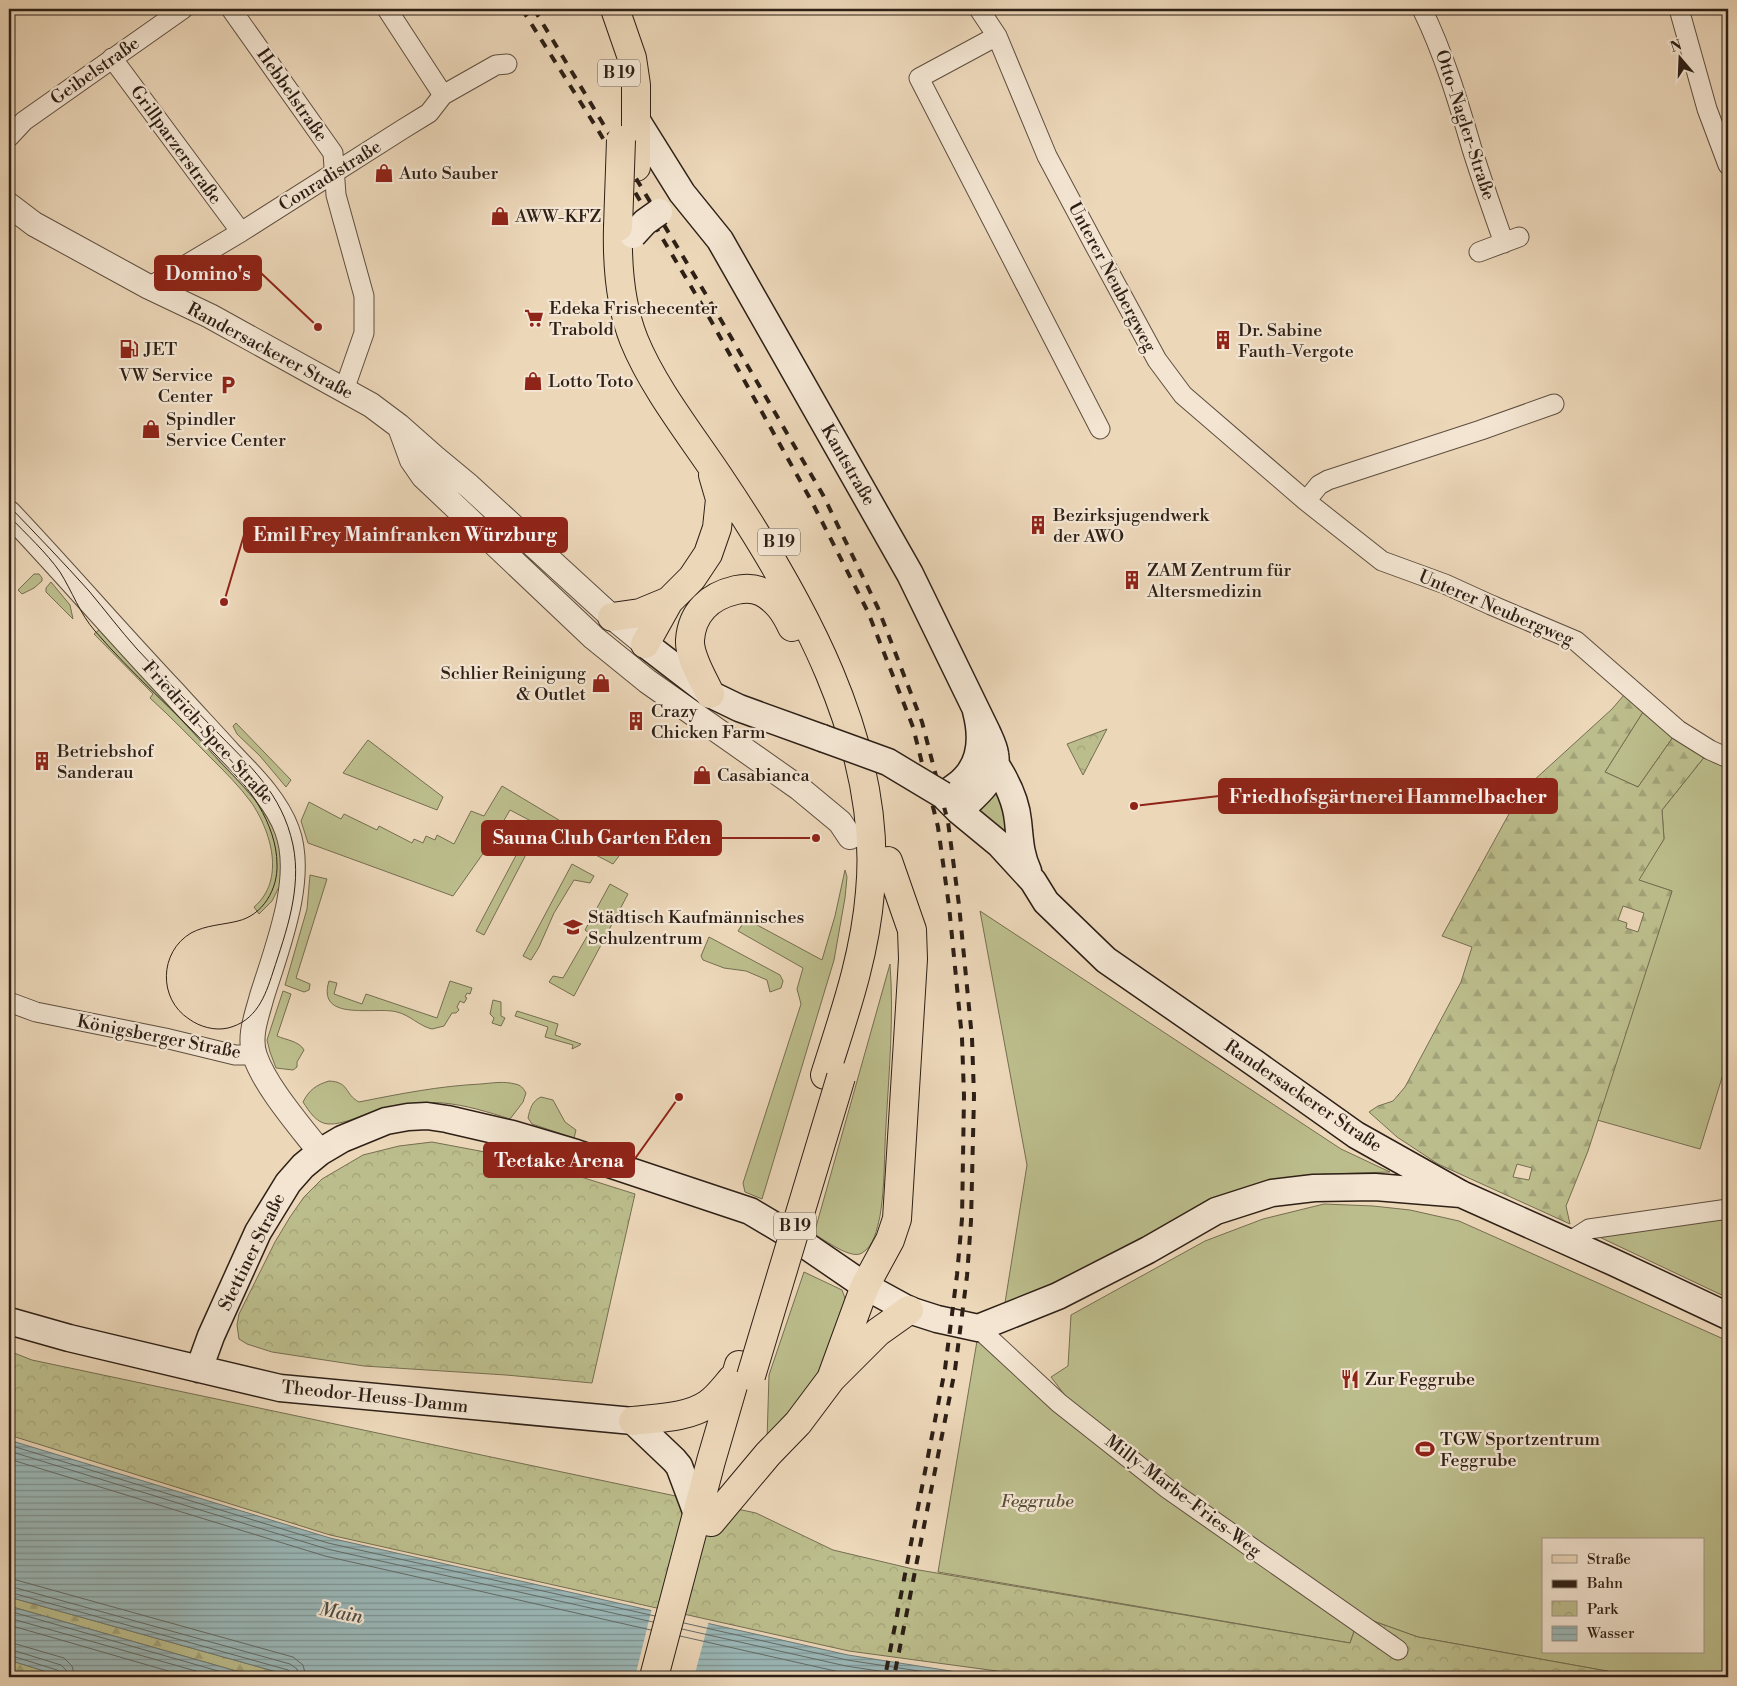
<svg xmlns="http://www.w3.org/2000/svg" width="1737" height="1686" font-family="'Libre Bodoni',serif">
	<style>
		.green { fill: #bcbd8c; stroke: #756e51; fill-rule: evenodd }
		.forest { fill: url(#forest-firs); stroke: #756e51; fill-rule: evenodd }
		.park { fill: url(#park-crowns); stroke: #756e51 }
		.water { fill: url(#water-rules); stroke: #6f7b77 }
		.pier { fill: #ecd7b9 }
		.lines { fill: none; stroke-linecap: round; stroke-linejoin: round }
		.shore { stroke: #646c67; stroke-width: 1 }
		.minor-casing { stroke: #5e4e3f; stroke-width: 21 }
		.tertiary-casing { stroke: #5e4e3f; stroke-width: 26 }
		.secondary-casing { stroke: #2e2016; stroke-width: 29 }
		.primary-casing { stroke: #2e2016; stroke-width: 30 }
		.minor { stroke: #f3e5d2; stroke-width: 19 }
		.tertiary { stroke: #f3e5d2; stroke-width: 24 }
		.secondary { stroke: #f3e5d2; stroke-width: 26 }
		.primary { stroke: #ecd7b9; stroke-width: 28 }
		.tram { stroke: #2e2016; stroke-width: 1 }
		.rail { stroke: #2e2016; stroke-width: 4; stroke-dasharray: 9 9; stroke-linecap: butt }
		.secondary-bridge-casing { stroke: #2e2016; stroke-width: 29; stroke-linecap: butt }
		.primary-bridge-casing { stroke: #2e2016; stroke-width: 30; stroke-linecap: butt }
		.secondary-bridge { stroke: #f3e5d2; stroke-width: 26 }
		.primary-bridge { stroke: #ecd7b9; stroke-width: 28 }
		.labels { text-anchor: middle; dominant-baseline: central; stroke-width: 4.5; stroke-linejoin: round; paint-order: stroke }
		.shield { fill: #f3e5d2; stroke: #695b4e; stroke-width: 1 }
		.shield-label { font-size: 16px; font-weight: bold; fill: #2e2016 }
		.street-label { font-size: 18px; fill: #2e2016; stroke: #f3e5d2 }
		.poi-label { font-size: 18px; fill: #2e2016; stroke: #f3e5d2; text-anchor: start }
		.park-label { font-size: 18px; font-style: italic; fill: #594f39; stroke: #f3e5d2 }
		.water-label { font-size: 19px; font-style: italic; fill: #4f4e47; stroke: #f3e5d2 }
		.leader { fill: none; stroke: #8f2418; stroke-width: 2 }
		.callout-dot { fill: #8f2418; stroke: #f3e5d2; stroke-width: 2 }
		.callout { fill: #8f2418; stroke: #8f2418; stroke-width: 2 }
		.callout-label { font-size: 19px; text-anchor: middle; font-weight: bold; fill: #fff }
	</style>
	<defs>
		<pattern id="forest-firs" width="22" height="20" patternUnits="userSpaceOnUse" patternTransform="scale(1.25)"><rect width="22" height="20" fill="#bcbd8c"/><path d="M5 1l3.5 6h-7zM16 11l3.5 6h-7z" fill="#a2a278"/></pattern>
		<pattern id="park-crowns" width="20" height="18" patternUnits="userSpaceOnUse" patternTransform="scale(1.25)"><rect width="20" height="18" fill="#bcbd8c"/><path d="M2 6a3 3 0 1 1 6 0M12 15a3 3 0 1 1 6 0" fill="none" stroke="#a2a278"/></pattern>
		<pattern id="water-rules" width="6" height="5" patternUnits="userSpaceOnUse" patternTransform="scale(1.25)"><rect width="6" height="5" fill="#9bb8b8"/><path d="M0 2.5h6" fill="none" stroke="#7f9595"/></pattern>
	</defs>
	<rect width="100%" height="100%" fill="#ecd7b9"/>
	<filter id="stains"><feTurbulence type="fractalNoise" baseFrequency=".004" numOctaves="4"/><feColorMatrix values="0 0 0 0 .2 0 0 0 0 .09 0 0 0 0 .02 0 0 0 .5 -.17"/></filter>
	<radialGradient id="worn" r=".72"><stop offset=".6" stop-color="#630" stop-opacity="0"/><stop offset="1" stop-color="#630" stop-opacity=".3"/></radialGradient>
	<path class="green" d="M34 574H39L42 578V581L34 588 22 594 18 590Z
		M51 582 70 605 73 619 46 592V588Z
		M99 630 209 742 266 809 278 839 280 851 282 888 279 887 272 901 259 914 254 907C286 880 271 831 251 802 240 787 226 773 213 760 192 739 172 718 150 698L153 694 94 634Z
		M1648 704 1678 730 1638 787 1605 772Z
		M236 723 291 780 286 787 260 756 237 734 233 726Z
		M368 740 443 797 437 810 343 773Z
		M1710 750 1728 758V1058L1700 1149 1597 1120 1672 891 1638 880 1664 839 1662 810Z
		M995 780 1011 842 972 811Z
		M502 786 619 856 613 864 510 810 503 822 514 828 507 842 505 840 503 843 494 838 453 896 308 843 301 821 309 802 341 819 344 814 377 830 379 826 412 843 414 839 423 843 426 836 435 840 437 835 454 844 471 811 484 816Z
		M519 836 532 843 484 935 476 931 521 846 515 843Z
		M572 864 594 876 590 883 574 880 554 913 539 947 531 960 523 956Z
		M845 870 847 877 845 898 834 960 762 1199 745 1192 743 1183 801 1004 797 989 803 968 738 931 746 919 822 960 835 916Z
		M310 875 327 879 296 978 310 984 309 990 304 992 285 985 307 909Z
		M610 884 628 894 574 996 549 982 553 976 563 978 589 933 585 930Z
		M980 911 1341 1149 1390 1172 1323 1174 1268 1183 1004 1309 1027 1165Z
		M709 937 780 975 783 981 781 988 770 992 767 980 746 971 724 968 703 960 701 956Z
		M890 964C894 1017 889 1072 886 1125 884 1155 885 1187 880 1216 877 1229 874 1246 862 1253 851 1260 825 1240 814 1234Z
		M329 981 337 983 334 994 362 1004 366 994 437 1018 450 981 472 988 470 994 467 993 465 997 467 998 464 1003 460 1001 457 1007 459 1010 456 1013H452L444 1026 432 1029C419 1026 410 1015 397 1012 376 1006 316 1023 329 981Z
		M283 991 291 994 277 1036C286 1040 299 1041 304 1050L297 1062V1067L293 1070 276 1068 270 1052 267 1040Z
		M493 1000 501 1002V1016L505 1018 501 1026 492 1023 494 1018 490 1014Z
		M517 1011 558 1024 555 1035 581 1044 580 1045 572 1049 573 1045 545 1037 548 1027 515 1016Z
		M329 1081C350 1082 344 1094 359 1102 399 1094 439 1086 481 1084 492 1083 504 1081 515 1084 521 1085 523 1088 526 1093L523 1102 510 1119C488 1112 466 1105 443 1103 421 1101 400 1105 379 1110 363 1114 344 1125 328 1124 316 1123 309 1111 303 1102 309 1090 316 1085 329 1081Z
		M541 1097 553 1100 565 1122 576 1130 574 1138 532 1124 528 1118C530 1109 532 1101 541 1097Z
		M1324 1204 1373 1206 1410 1210 1459 1221 1728 1341V1677H1640L1418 1637 1362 1617 1080 1415 1051 1377 1068 1366 1071 1315 1205 1241 1263 1219ZM1543 1540H1703V1652H1543Z
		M1728 1218V1298L1593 1234Z
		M804 1272 842 1290 846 1301 832 1348 813 1381 767 1440 769 1375Z
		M978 1335 1356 1626 1350 1643 938 1572Z"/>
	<path class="forest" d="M1624 695 1648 704 1605 772 1638 787 1678 730 1710 750 1662 810 1664 839 1639 880 1672 891 1588 1151 1566 1206 1570 1224 1438 1164 1397 1137 1369 1112 1378 1106 1393 1101 1405 1087 1461 982 1472 947 1442 936 1521 792 1612 709ZM1623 906 1644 913 1638 932 1626 928 1627 923 1618 920ZM1517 1164 1532 1168 1529 1180 1513 1177Z
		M9 1597 295 1677H257L9 1606Z
		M9 1660 63 1677H9Z"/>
	<path class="park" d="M1107 729 1083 775 1067 744Z
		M432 1142 501 1155 559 1170 635 1194 592 1383 506 1375 364 1366 272 1352 247 1344 239 1339 237 1325 239 1314 275 1242 290 1217 304 1197 322 1179 363 1155 399 1146Z
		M9 1351 32 1360 756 1513 833 1550 913 1569 1350 1643 1356 1626 1362 1617 1418 1637 1640 1677H1041L849 1651 330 1535 9 1435Z"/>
	<path class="water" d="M9 1440 330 1538 848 1655 989 1677H295L9 1597Z
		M9 1606 257 1677H63L9 1660Z"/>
	<path class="pier" d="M652 1608 709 1621 694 1677H635Z"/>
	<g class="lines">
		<path class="shore" d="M9 1445 328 1543 655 1616
			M9 1451 327 1549 653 1622
			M9 1459 325 1556 651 1630
			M9 1578 293 1657 303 1665 306 1677
			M9 1586 290 1664 297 1669 299 1677
			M9 1592 288 1670 292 1673V1677
			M9 1611 239 1677
			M9 1618 217 1677
			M684 1623 847 1660 958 1677
			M9 1625 189 1677
			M682 1629 846 1666 918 1677
			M680 1636 844 1673 870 1677
			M9 1642 64 1658 72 1666 75 1677
			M9 1649 61 1665 66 1670 68 1677
			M9 1655 57 1670 61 1673V1677"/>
		<g class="minor-casing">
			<path id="minor" d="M231 9 333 153 336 195 364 296V333L344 390
				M387 9 443 95
				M979 9 997 36 1047 156 1095 246 1157 360 1183 395 1306 501 1382 561 1445 584 1491 605 1576 641 1678 730 1710 750 1728 758
				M1422 9C1444 54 1458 101 1472 149 1482 181 1493 212 1504 243
				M1679 9 1707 109 1728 165
				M997 36 919 78 1100 429
				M112 58 241 232
				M9 137 24 121 183 9
				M1479 252 1519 237
				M149 287 241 232 403 129 429 113 443 95 496 65 507 64
				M1306 501 1319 485 1328 480 1481 430 1554 404
				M9 1002 36 1012 165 1038 235 1055H254
				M1569 1242 1589 1229 1728 1209
				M978 1328 1059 1403 1168 1489 1398 1650"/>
		</g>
		<g class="tertiary-casing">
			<path id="tertiary" d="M9 205 34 224 149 287 210 316 371 405 399 426 434 457 469 486 612 617 645 644
				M401 430 412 460 423 476 594 638 647 681 799 788 840 822 850 837
				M9 513C65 572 118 634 174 693 192 713 211 733 229 753 251 776 276 800 287 830 305 878 277 948 262 996 257 1015 248 1037 255 1056 265 1086 300 1126 320 1152"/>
		</g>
		<g class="secondary-casing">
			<path id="secondary" d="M637 121 682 193 720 240 781 347 910 574 987 732C990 739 994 746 995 754 1000 777 974 797 959 811
				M645 644 710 694 739 708 822 738
				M976 711C982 734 982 760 965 778 959 785 950 790 943 795L959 811 999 844 1033 881 1046 902 1106 960 1256 1064 1356 1135 1461 1194 1613 1262 1728 1316
				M996 765C1007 782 1016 800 1018 821 1020 839 1020 854 1028 871
				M9 1321 69 1338 280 1388 633 1421 674 1460 679 1466 697 1514
				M199 1369 211 1336 258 1232 288 1183 303 1166 320 1152 342 1139 386 1121 408 1117 427 1116 447 1119 512 1134 576 1153 750 1211 792 1236 865 1286 909 1310 937 1319 978 1328 1058 1296 1148 1250 1216 1211 1272 1193 1314 1188 1375 1187 1461 1194"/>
		</g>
		<g class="primary-casing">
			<path id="primary" d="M615 9 632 58 636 85V167
				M618 227C617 265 620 305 634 340 653 387 691 435 719 477 799 596 884 744 870 892 865 956 844 1015 825 1075
				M612 617 640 613 669 601
				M645 644 669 601 692 578 708 554 717 528 720 499 713 475
				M710 694C703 678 689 657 690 640 692 612 710 596 736 590 745 588 754 588 762 592 777 600 785 612 792 627
				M831 1379 865 1286 890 1240 897 1219 913 959 912 930 888 861
				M633 1421C656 1418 688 1418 708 1404 717 1398 725 1387 732 1379
				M711 1522 768 1454 798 1423 831 1379 878 1332 909 1310
				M654 1677 711 1461 739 1365"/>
		</g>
		<use href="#minor" class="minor"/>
		<use href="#tertiary" class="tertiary"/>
		<use href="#secondary" class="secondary"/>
		<use href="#primary" class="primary"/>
		<path class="tram" d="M9 506C36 534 63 562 89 591 105 610 120 630 137 649 162 676 188 702 213 728 249 765 282 793 293 845 302 889 286 932 273 972 265 997 256 1021 228 1028 215 1031 200 1027 189 1019 158 999 159 952 191 933 206 925 222 925 238 921 263 915 278 889 277 864 277 844 269 823 259 806 248 786 230 770 215 754 176 712 132 674 95 631 80 614 72 591 60 572 46 552 26 534 9 516"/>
		<path class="rail" d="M522 9 598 130 705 310 812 502 868 612 913 727 938 827 949 906 962 1038 964 1096 962 1219 957 1275 945 1369 885 1677
			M534 9 711 303 823 495 878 608 922 722 948 822 959 905 972 1038 974 1096 971 1221 967 1276 955 1370 894 1677"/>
		<g class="secondary-bridge-casing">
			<path id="secondary-bridge" d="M633 235 645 222 659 212
				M822 738 888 762 943 795"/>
		</g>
		<g class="primary-bridge-casing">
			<path id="primary-bridge" d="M618 227 621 140
				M751 1376 841 1077"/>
		</g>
		<use href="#secondary-bridge" class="secondary-bridge"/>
		<use href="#primary-bridge" class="primary-bridge"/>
	</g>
	<defs>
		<g id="shop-bare" transform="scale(1.5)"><path d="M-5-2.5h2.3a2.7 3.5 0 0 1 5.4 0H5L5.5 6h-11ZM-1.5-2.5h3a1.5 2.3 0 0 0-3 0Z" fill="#8f2418" stroke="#f3e5d2" stroke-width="2.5" paint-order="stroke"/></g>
		<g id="supermarket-bare" transform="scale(1.5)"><path d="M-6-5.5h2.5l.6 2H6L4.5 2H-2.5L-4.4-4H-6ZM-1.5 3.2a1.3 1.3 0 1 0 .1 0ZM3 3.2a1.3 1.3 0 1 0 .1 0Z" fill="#8f2418" stroke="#f3e5d2" stroke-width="2.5" paint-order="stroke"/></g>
		<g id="building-bare" transform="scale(1.5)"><path d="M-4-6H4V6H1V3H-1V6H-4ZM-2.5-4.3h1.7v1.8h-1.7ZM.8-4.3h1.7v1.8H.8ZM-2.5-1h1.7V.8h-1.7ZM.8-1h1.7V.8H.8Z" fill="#8f2418" stroke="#f3e5d2" stroke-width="2.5" paint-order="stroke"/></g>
		<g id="fuel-bare" transform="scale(1.5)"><path d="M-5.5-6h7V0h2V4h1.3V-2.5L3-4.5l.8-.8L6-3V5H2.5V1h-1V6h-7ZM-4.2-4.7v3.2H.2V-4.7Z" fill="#8f2418" stroke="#f3e5d2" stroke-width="2.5" paint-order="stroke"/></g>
		<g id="parking-bare" transform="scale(1.5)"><path d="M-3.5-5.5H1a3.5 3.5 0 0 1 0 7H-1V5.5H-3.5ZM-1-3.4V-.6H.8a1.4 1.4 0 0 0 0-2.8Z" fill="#8f2418" stroke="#f3e5d2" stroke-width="2.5" paint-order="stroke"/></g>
		<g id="school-bare" transform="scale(1.5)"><path d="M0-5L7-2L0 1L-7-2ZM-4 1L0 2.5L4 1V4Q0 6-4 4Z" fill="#8f2418" stroke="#f3e5d2" stroke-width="2.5" paint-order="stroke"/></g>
		<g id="restaurant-bare" transform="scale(1.5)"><path d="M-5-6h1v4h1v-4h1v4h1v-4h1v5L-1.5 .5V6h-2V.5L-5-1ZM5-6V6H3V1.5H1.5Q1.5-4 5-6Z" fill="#8f2418" stroke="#f3e5d2" stroke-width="2.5" paint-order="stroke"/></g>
		<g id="stadium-bare" transform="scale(1.5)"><path d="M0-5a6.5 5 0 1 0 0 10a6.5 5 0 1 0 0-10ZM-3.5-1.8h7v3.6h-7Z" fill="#8f2418" stroke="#f3e5d2" stroke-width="2.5" paint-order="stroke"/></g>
	</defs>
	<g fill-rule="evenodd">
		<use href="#shop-bare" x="384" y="173"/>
		<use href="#shop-bare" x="500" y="216"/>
		<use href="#supermarket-bare" x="534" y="318"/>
		<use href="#building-bare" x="1223" y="340"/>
		<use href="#fuel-bare" x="129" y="349"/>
		<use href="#shop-bare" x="533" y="381"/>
		<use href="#parking-bare" x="228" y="385"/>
		<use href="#shop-bare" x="151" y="429"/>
		<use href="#building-bare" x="1038" y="525"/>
		<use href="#building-bare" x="1132" y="580"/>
		<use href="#shop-bare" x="601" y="683"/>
		<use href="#building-bare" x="636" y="721"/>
		<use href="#building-bare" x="42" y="761"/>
		<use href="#shop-bare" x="702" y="775"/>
		<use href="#school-bare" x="573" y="927"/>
		<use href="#restaurant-bare" x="1350" y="1379"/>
		<use href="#stadium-bare" x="1425" y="1449"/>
	</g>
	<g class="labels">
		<g class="shield">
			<rect x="598" y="59.5" width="42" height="27" rx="4"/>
			<rect x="758" y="528.5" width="42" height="27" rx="4"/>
			<rect x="774" y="1212.5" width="42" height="27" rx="4"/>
		</g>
		<g class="shield-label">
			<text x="619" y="73">B 19</text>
			<text x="779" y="542">B 19</text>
			<text x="795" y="1226">B 19</text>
		</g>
		<g class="street-label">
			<text transform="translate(95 71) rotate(-35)">Geibelstraße</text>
			<text transform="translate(292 95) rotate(55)">Hebbelstraße</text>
			<text transform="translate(1465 125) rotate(72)">Otto-Nagler-Straße</text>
			<text transform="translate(176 145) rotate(54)">Grillparzerstraße</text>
			<text transform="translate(330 176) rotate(-32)">Conradistraße</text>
			<text transform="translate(1112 277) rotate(62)">Unterer Neubergweg</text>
			<text transform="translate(270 351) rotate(28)">Randersackerer Straße</text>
			<text transform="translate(848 465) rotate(60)">Kantstraße</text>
			<text transform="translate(1496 608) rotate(23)">Unterer Neubergweg</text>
			<text transform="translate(208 733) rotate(48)">Friedrich-Spee-Straße</text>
			<text transform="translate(159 1037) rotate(11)">Königsberger Straße</text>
			<text transform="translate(1303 1096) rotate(34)">Randersackerer Straße</text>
			<text transform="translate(252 1252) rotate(-64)">Stettiner Straße</text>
			<text transform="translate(375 1397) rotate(6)">Theodor-Heuss-Damm</text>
			<text transform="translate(1183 1496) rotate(37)">Milly-Marbe-Fries-Weg</text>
		</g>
		<g class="poi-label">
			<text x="399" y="173">Auto Sauber</text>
			<text x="515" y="216">AWW-KFZ</text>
			<text x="549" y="308">Edeka Frischecenter<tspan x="549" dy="21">Trabold</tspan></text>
			<text x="1238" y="330">Dr. Sabine<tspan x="1238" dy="21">Fauth-Vergote</tspan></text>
			<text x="144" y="349">JET</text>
			<text x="213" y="375" text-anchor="end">VW Service<tspan x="213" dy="21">Center</tspan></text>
			<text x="548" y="381">Lotto Toto</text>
			<text x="166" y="419">Spindler<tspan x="166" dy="21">Service Center</tspan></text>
			<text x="1053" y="515">Bezirksjugendwerk<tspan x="1053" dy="21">der AWO</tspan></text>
			<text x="1147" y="570">ZAM Zentrum für<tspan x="1147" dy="21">Altersmedizin</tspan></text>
			<text x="586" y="673" text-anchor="end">Schlier Reinigung<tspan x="586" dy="21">&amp; Outlet</tspan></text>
			<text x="651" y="711">Crazy<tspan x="651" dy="21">Chicken Farm</tspan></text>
			<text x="57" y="751">Betriebshof<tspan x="57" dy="21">Sanderau</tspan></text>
			<text x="717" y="775">Casabianca</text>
			<text x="588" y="917">Städtisch Kaufmännisches<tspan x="588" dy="21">Schulzentrum</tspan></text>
			<text x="1365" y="1379">Zur Feggrube</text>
			<text x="1440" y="1439">TGW Sportzentrum<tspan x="1440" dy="21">Feggrube</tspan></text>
		</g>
		<g class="park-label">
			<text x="1037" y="1501">Feggrube</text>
		</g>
		<g class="water-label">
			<text transform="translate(341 1613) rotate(11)">Main</text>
		</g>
	</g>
	<path class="leader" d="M318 327L261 273M224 602L244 535M1134 806L1219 796M816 838L721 838M679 1097L634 1160"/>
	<g class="callout-dot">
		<circle cx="318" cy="327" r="5"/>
		<circle cx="224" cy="602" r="5"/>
		<circle cx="1134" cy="806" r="5"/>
		<circle cx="816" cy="838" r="5"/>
		<circle cx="679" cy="1097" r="5"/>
	</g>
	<g class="callout">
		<rect x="155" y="256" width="106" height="34" rx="5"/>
		<rect x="244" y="518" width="323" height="34" rx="5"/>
		<rect x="1219" y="779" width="338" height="34" rx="5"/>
		<rect x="482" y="821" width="239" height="34" rx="5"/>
		<rect x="484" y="1143" width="150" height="34" rx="5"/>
	</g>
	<g class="callout-label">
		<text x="208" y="280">Domino's</text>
		<text x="405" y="541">Emil Frey Mainfranken Würzburg</text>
		<text x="1388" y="803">Friedhofsgärtnerei Hammelbacher</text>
		<text x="602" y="844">Sauna Club Garten Eden</text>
		<text x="559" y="1167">Tectake Arena</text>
	</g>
	<rect width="1737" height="1686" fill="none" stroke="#ecd7b9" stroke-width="30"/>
	<rect x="10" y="10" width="1717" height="1666" fill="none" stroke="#2e2016" stroke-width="2.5"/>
	<rect x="15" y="15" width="1707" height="1656" fill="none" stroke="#2e2016"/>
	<rect x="1542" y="1538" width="162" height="115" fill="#f3e5d2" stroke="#a49687"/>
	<rect x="1552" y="1555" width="25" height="8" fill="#ecd7b9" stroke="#a49687"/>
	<text x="1587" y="1564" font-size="15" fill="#2e2016">Straße</text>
	<rect x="1552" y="1580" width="25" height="8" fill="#2e2016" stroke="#a49687"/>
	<text x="1587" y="1588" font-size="15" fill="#2e2016">Bahn</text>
	<rect x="1552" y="1601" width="25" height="15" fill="url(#park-crowns)" stroke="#a49687"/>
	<text x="1587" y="1614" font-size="15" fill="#2e2016">Park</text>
	<rect x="1552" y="1626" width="25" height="15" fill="url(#water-rules)" stroke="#a49687"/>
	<text x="1587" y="1638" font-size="15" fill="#2e2016">Wasser</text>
	<g transform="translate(1680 58) rotate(341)" stroke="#f3e5d2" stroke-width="4" paint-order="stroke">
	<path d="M0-4L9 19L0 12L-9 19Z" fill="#2e2016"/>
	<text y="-8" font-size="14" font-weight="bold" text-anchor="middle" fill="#2e2016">N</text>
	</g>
	<rect width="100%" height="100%" filter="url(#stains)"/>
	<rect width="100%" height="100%" fill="url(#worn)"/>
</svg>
